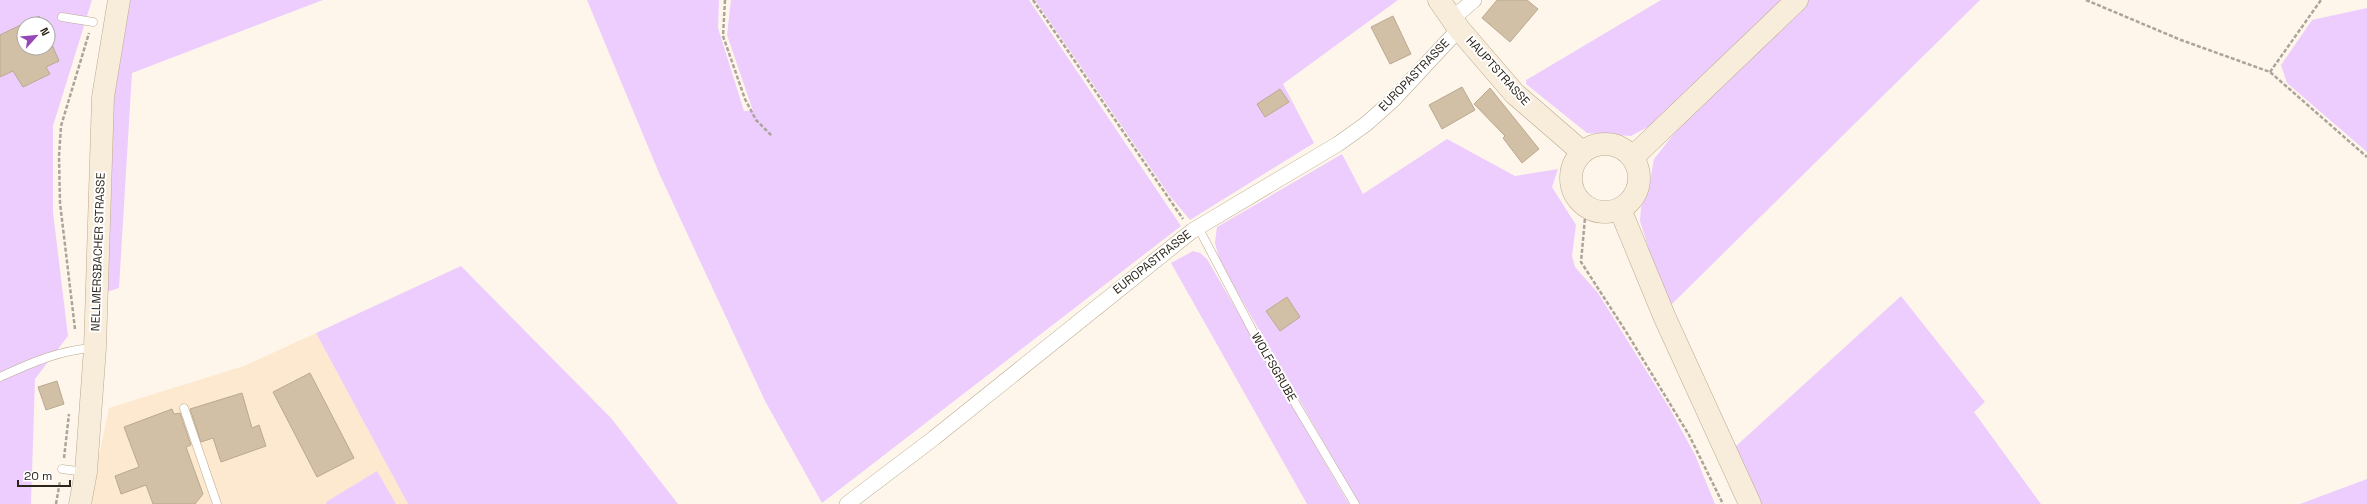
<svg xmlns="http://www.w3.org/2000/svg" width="2367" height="504" font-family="'Space Grotesk',sans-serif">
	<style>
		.built { fill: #fce9cf }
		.green { fill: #edcdfd; fill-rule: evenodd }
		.building { fill: #d2c0a6; stroke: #baa98f }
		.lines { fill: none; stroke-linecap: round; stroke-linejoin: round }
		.lane-casing { stroke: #bba98f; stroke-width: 9 }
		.street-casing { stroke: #bba98f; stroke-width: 16 }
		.secondary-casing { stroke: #bba98f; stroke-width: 23 }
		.path { stroke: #aca49a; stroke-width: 2.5; stroke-dasharray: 4 2; stroke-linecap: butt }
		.lane { stroke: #fff; stroke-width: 8 }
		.street { stroke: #fff; stroke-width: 15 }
		.secondary { stroke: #f8ecda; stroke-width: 22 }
		.labels { text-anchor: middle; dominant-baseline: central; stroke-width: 4; stroke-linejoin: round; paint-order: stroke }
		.street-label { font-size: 12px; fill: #2c251b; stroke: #fff }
	</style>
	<rect width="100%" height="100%" fill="#fef6eb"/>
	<path class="built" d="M316 333 408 504H89L109 408 244 366Z"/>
	<path class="green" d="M0 0H92L53 126V212L68 336 35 379 31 504H0ZM24 24H48V48H24Z
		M130 0H323L132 73 119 288 103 293 111 81Z
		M587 0H719L718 28 744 111H753L727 35 731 0H1029L1181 226 822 503 765 401 659 173Z
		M1035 0H1398L1283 84 1314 143 1190 220 1170 196Z
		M1661 0H1781L1655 123 1631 136 1587 133 1526 84V80L1533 76Z
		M1807 0H1980L1671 305 1652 260 1640 221 1641 207 1648 192 1654 159 1680 126Z
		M2367 8V152L2287 83 2281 65 2312 20Z
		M1447 139 1515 176 1558 169 1552 187 1576 225 1572 256 1575 267 1598 293 1670 409 1695 455 1715 504H1359L1220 262 1215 243 1217 227 1342 154 1363 194Z
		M1193 251 1200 253 1207 259 1349 504H1307L1171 263Z
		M461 266 611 418 678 504H408L316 333Z
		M1901 296 1985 402 1974 412 2041 504H1760L1735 447Z
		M377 471 396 504H327L326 502Z
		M2367 479V504H2300Z"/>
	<path class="building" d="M1497 0H1527L1538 9 1510 42 1482 18Z
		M39 16 43 24H24V48H48V35L59 61 46 67 50 74 23 87 13 71 0 77V35Z
		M1393 16 1411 54 1390 64 1371 27Z
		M1462 87 1475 110 1442 129 1429 105Z
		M1490 88 1539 149 1522 163 1503 138 1505 136 1474 104Z
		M1280 89 1289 102 1265 117 1257 104Z
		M1287 297 1300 317 1280 331 1266 311Z
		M310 373 354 458 317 477 273 392Z
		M57 381 64 404 46 410 38 387Z
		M242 393 252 428 259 425 266 446 221 462 213 438 201 442 190 409Z
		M172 409 174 414 180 413 191 445 186 447 203 494 195 504H153L146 485 121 494 115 476 139 467 124 427Z"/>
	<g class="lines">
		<g class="lane-casing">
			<path id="lane" d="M62 17 93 22
				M1198 227 1257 339 1355 504
				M0 377C31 363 59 350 94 348
				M184 408 217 504
				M62 469 85 472"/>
		</g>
		<g class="street-casing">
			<path id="street" d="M1452 19 1474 0
				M847 504 934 438 1192 231 1338 144 1366 124 1393 100 1459 29"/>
		</g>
		<g class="secondary-casing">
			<path id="secondary" d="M1439 0 1459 29 1515 94 1582 152
				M1571 178a34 34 0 1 1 68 0a34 34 0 1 1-68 0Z
				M1633 157 1797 0
				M1620 209 1665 318 1750 504
				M80 504 86 472 95 348 103 97 119 0"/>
		</g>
		<path class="path" d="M725 0 723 36 745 99 756 120 772 136
			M1033 0 1183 219
			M2086 0 2181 40 2270 72 2367 157
			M2270 72 2321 0
			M1586 207 1581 262 1625 330 1689 435 1723 504
			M75 329 60 203 59 156 61 126 89 33
			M64 458 69 414
			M56 504 60 481"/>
		<use href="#lane" class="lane"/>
		<use href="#street" class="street"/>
		<use href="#secondary" class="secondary"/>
	</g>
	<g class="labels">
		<g class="street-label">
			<text transform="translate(1498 71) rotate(48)">HAUPTSTRASSE</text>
			<text transform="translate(1414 75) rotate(-46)">EUROPASTRASSE</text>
			<text transform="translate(98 252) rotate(-88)">NELLMERSBACHER STRASSE</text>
			<text transform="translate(1152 262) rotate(-38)">EUROPASTRASSE</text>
			<text transform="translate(1274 367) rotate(60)">WOLFSGRUBE</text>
		</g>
	</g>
	<g transform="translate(36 36) rotate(63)"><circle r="19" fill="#ffffff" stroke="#aba8a4"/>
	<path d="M0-3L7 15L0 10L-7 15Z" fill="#9547b7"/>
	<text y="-6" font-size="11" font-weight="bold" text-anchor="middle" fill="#2c251b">N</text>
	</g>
	<path d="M18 480v6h52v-6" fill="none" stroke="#2c251b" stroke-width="2"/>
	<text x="24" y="480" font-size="12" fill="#2c251b" stroke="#ffffff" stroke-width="3" paint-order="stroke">20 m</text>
</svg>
